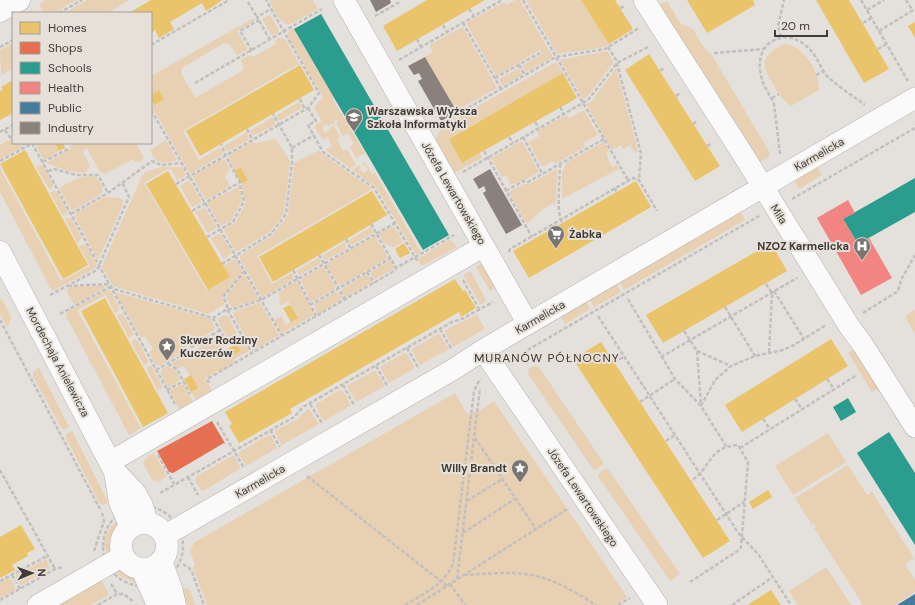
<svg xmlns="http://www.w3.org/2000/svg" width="915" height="605" font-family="'DM Sans',sans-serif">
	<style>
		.green { fill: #e8d0b3 }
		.homes { fill: #e9c46a }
		.shops { fill: #e76f51 }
		.schools { fill: #2a9d8f }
		.health { fill: #f28482 }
		.public { fill: #457b9d }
		.industry { fill: #8a817c }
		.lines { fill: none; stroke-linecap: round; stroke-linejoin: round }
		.minor-casing { stroke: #b4b1ae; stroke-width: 22 }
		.tertiary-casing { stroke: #b4b1ae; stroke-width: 23 }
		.secondary-casing { stroke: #b4b1ae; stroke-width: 23 }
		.path { stroke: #c2c0be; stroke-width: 2.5; stroke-dasharray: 4 2; stroke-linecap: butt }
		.minor { stroke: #fbfafa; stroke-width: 21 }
		.tertiary { stroke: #fbfafa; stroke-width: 22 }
		.secondary { stroke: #fbfafa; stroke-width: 22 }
		.labels { text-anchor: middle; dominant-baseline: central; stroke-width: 4; stroke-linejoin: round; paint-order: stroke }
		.poi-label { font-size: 11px; font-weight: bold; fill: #3f3c39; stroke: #e7e0d8; text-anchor: start }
		.street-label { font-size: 11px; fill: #3f3c39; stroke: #e7e0d8 }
		.neighbourhood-label { font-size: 12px; letter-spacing: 1px; fill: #3b352f; stroke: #e7e0d8 }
	</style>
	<rect width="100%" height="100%" fill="#e4e0dc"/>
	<path class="green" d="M46 0H76L54 13H44L39 4Z
		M87 0H129L107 13H65Z
		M269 0H313L318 9 291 24C279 26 274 9 269 0Z
		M515 0H520L553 57 526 72 522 66 542 54 540 50 496 76 466 23 504 2 506 5Z
		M526 0H581L609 44 605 47 557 54Z
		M667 1 680 23 693 29 702 45 713 57 770 153V156L760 162 661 9V4Z
		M270 15 279 30 278 32 273 35H271L262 19Z
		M254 18V21L237 31 247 48V50L237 55 230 45 224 43 182 68 181 73 195 98 242 71 244 68 241 60 250 55 253 57 276 44 275 41 278 38H284L300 65 299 66 298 64 293 67 294 69 292 70 291 68 183 131 199 160 220 148 223 152 222 155 191 173 189 172 151 105 164 99 159 90 151 95V76Z
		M463 27 497 88 456 111 425 57 433 52 429 45Z
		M293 28 335 99 333 100 365 153 356 158 350 147 354 144 348 133 343 136 336 123 338 122 336 119 334 121 335 122 329 126 327 124 322 127 325 133 330 130V128L334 126 340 137 337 140 343 151 347 149 356 165 350 168 325 150 332 146 328 137 323 140 314 126 322 121 314 107 323 97 288 36V32Z
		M13 43V68L1 75 0 50Z
		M785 44C804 46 820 72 819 90L791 106C781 98 778 94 772 82 770 78 766 73 765 68 762 55 776 48 785 44Z
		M607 51 614 62 587 97 583 99 560 60Z
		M556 62 563 73 449 139 462 163 480 153 482 158 454 173 435 140 443 126Z
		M519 68 522 75 502 86 499 79Z
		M616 68 638 151 635 153 630 145 623 149 621 145 612 150 586 104 591 102Z
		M299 102 302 107 300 109 281 120H278L277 116V115Z
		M584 110 598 135 583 143 585 147 555 164 553 161 542 167 528 142 539 136 537 131 567 115 569 118Z
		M273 117 275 122V125L255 135H252L250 131Z
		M247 132 249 139 229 151 226 150 224 146Z
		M274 139 277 141 290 161 284 213 270 232 238 251H235L224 230V229L235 223 246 202 241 185 248 181 241 167 235 170 228 158 229 155 252 142 257 143Z
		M8 140 13 143 24 146 0 159V145Z
		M166 140 177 160C172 162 162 164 157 161 154 159 152 153 150 150Z
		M522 141 539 172C530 178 521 180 511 185L506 175 502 177 491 158Z
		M604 142 609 151 606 153 608 156 607 157 612 167 617 165 620 168 562 199V172L567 162Z
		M35 143H55L59 151 46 159H43Z
		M72 143H136L144 158 140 162H135L132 160 105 174 100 172 87 148 82 151 90 166 88 170 84 173 67 171 46 163 71 149 70 146 72 144Z
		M319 150 321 153 372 189 257 256 272 284 292 273 294 279 263 297 261 296 240 259V256L273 235 288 215 294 163Z
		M222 159 225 160 230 169 225 177 230 186 206 200 193 178 194 175Z
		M365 162 372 174 375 173 421 252 417 254 415 253 376 187 352 170 360 165 361 167 359 168 363 173 368 170 365 165 363 166 362 164Z
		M40 165 43 166 53 185 52 188 49 189 36 167Z
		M817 165 822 175 799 189 793 178Z
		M161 167H182L186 174 185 176 177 180 171 169H168L144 183 207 291 230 277 223 266 233 260H236L243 272 224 295 221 296 225 304 208 314 113 286 102 266 142 176 145 172Z
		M0 168 61 281 90 266 79 246 86 244 97 265 95 268 55 290 51 289 0 192Z
		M557 169 556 202 543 209 527 224 509 192 523 184H529Z
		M93 176C99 178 104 187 102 193L74 210 71 209 59 188 78 178Z
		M189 180 201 200V202L192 207 180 186Z
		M238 187 242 200 231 221 220 226 207 203Z
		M54 191 57 192 68 212 63 216 50 193Z
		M105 197 120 198 123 200V205L99 258H97L75 217 76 213Z
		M203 208H205L216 226V228L208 233 195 212Z
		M740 211 745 220 624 290 619 281Z
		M68 218H71L82 238 77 243 65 219Z
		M371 227 373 233 352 245H351L348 241Z
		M392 227H394L403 242 394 247 385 244 380 236V233Z
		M219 234H221L232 253 224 259 211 238Z
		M375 236 388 258 341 285 338 284 327 266 328 263Z
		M449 240 452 241 457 247 424 265H421L418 260 419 258Z
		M345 242 346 249 326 260H324L322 256Z
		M318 258 321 261 320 264 300 275 296 271Z
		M390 261 394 267 393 269 374 280 371 274 372 271Z
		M482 263 496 287 490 291 476 267Z
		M322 267H324L335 286 334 289 311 302 301 281V279Z
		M469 272H471L486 300 482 304H480L464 276V274Z
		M243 275 245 276 258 298 257 300 232 308 226 297Z
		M365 275 368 276 372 282 346 297 342 291 343 288Z
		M295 282 298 283 314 315 282 333 274 320 281 316 286 325 297 318 288 301 280 306 279 292Z
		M616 283 621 292 594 307 589 299Z
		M106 285 103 289 74 305 66 290 71 287Z
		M108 290H110L119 307V310L115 313 106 295 77 310 141 428 129 435 66 316 67 312Z
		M115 292 211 319 215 327 214 330 183 348 181 353 159 366 155 364 149 352 153 349 145 336 141 338Z
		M336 292H339L343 299 325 309 324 311 320 314 317 313 314 304Z
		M2 299 11 317 8 328 0 314V300Z
		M586 301 590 309 565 324 560 316Z
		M259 303 261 304 279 335 253 351 233 314 236 311Z
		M915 310V334L905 316Z
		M121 313 123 314 134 334 129 338 117 316Z
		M225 315 228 316 236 332V335L231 338 227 337 218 322 219 318Z
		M477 315 485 329 453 347 445 332V330Z
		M438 334 440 335 449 349 420 365 412 351V349Z
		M218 337 229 357 241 351 237 344 243 341 249 351 234 359 235 361 228 365 229 367 220 372 218 370 205 379 211 389V392L196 401 191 392 198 388 184 366 179 368 171 364Z
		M135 339 137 340 148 360V362L144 365 131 342Z
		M853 350 878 389 872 392 848 353Z
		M404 353 407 354 415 368 389 383 381 369V366Z
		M149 366H152L162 385V388L158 391 146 368Z
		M168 366 175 370 180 379 179 381 169 387 167 386 161 375V369Z
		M535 366 539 367 603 462V464L596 470 593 469 528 374 529 368Z
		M39 368 69 427 64 430 61 428 33 376V372Z
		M374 371H376L385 386 356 402 348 388V385Z
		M181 385H184L193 402 180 410 170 392 171 390Z
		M340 390 343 391 351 405 324 421 316 407V404Z
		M455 393 467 414 481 410 494 401 627 597 615 605H207L193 568 195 565 190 550 195 542Z
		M308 409 310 410 319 424 282 445 275 433 276 430 296 420Z
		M72 431 108 502 103 505 100 504 66 438V434Z
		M828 433 846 462 793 495 775 466Z
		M268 435 271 436 277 448 246 466 239 455V452Z
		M154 453 167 476 158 482 152 480 143 463 146 458Z
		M232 456H234L240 467V469L203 491 201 490 195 480 197 476Z
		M848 465 867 495 872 492 914 558 905 564 915 580V592L895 605H863L814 528 816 527 814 523 812 525 795 498Z
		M606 468 608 469 680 574 670 581 598 476 599 473Z
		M121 516 122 525 117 533 112 548 108 553C98 541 112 524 121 516Z
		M46 559 50 568 22 585H20L16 577V575Z
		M826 567 851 605H798L789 591Z
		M122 569 129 570 135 574 138 584 120 576 116 571Z
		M8 578 11 579 15 587V590L0 598V583Z
		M101 580 108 592V595L91 605H59Z
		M186 588 190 590 195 605H187L181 590Z"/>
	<path class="homes" d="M151 0H221V1L206 11 202 3 170 22 174 29 159 38 155 30 151 33V13H129Z
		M427 0H485L397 51 383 26Z
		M581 0H615L633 29 609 44Z
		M687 0H753L755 5 707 33Z
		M816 0H849L889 69 864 83Z
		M915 22V38L908 26Z
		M649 54 720 166 695 181 625 70Z
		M300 65 314 90 200 156 186 131Z
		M563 73 577 98 462 163 449 139Z
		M13 80V113L0 120V91L3 90 1 87Z
		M159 90 164 99 154 105 151 98V95Z
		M55 143H63L65 148 59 151Z
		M25 150 88 265 63 279 0 164Z
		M241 167 248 181 242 184 234 171Z
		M168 171 230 277 208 290 146 184Z
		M636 181 651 207 529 278 513 251Z
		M372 191 387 215 273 282 259 257Z
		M404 243 410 253 400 258 395 249Z
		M771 243 787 271 663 343 646 315Z
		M455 279 463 291 465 290 476 308 461 317 459 312 290 409 292 413 239 443 229 426 232 424 225 412Z
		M105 298 168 413 143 427 81 311Z
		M290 305 298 318 291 322 283 308Z
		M831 339 848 366 742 432 725 405Z
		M601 342 730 541 703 558 573 359Z
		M237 344 241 351 229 357 225 350Z
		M191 375 198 388 191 392 184 379Z
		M768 490 772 497 753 509 749 502Z
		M21 525 35 549 27 553 28 556 12 565 15 570 0 578V537Z
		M771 590 781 605H747Z"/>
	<path class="shops" d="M212 421 226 445 224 443 173 473 169 472 157 451Z"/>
	<path class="schools" d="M321 14 449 235 423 250 294 29Z
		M915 178V212L858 244 843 219Z
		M848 398 856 412 841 421 833 407Z
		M889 432 915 473V545L857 453Z"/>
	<path class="health" d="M848 200 855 213 843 219 858 244 869 238 892 278 861 295 817 218Z"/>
	<path class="public" d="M915 594V605H897Z"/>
	<path class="industry" d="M370 0H390L391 3 376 12Z
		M425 57 457 112 441 121 418 81 422 79 419 73 414 75 408 66Z
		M490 169 522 225 506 234 483 193 486 191 484 186 479 189 473 179Z"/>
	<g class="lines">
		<g class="minor-casing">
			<path id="minor" d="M344 0 528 324
				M644 0 742 153 849 326 863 345 915 427
				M483 350 657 605
				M110 462 484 246
				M164 536 454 369 483 350 915 98
				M38 605 123 556"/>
		</g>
		<g class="tertiary-casing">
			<path id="tertiary" d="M0 252 115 472 120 502 131 527
				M115 472 135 493 142 506 147 523
				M121 546a23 23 0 1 1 46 0a23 23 0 1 1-46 0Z
				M161 561 171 588 175 605
				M142 569 158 605"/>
		</g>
		<g class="secondary-casing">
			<path id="secondary" d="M0 11 19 0"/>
		</g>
		<path class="path" d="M523 0 628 180
			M861 0 908 81
			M906 0 913 11
			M248 2 257 17
			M620 8 625 6
			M469 9 474 16
			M867 10 884 0
			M59 13 82 0
			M375 16 398 3 400 0
			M463 23 501 89
			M863 23 871 18
			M443 25 447 32
			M879 31 915 9
			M781 37 778 26 784 0
			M417 39 421 47
			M270 40 257 17 271 9
			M151 45 229 0
			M0 47 13 40
			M608 47 616 60 641 153 639 180
			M878 49 886 44
			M252 51 240 31 259 20
			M714 53 764 49
			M399 60 502 0
			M519 65 525 75
			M660 71 664 68
			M816 75 824 71
			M495 78 540 53
			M195 83 322 9
			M676 96 680 93
			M772 98 779 94
			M300 99 305 109
			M560 107 564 114
			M308 108 316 121 308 125 323 152 374 188 418 262
			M151 110 282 336
			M535 122 539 128
			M693 124 697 121
			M437 126 556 57 605 49 639 28
			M247 129 252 139
			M5 130 11 139 13 140
			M0 132 13 125
			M509 137 513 143
			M523 137 542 173
			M22 143 28 145
			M32 143 175 404
			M707 146 711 144
			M292 148 314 135
			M484 151 532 237
			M780 154 774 104C771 97 767 91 764 85 758 71 757 51 771 42 787 31 805 41 815 56 819 62 822 71 828 77 839 87 853 96 865 105
			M0 161 33 143
			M43 162 68 149
			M560 164C560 178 556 213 562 223
			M48 171 54 169 76 175H98L108 193
			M463 172 588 100 617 63 650 46
			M176 184 308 108 319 93 266 0
			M614 188 617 192
			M506 191 523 181 528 182 604 139
			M792 199 915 128
			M192 211 240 182
			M71 214 108 193 152 161 161 165 182 163
			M371 224 396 268
			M207 237 233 222 244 201 240 186V182L227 159 221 144
			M346 239 350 248
			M509 252 510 249 633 178 639 180 657 211
			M319 255 345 299
			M222 264 271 234 286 214 292 162V148L273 114
			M293 270 316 316
			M245 271 223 297 227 304V309L252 353
			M367 272 374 283
			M463 280 479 309
			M766 284 772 293 769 353
			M68 286 106 284 114 289 213 318 227 309H234L261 300 395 223
			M774 291 804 339
			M50 295 97 270 129 197 122 182
			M628 299 675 379 701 406 726 446
			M310 305 391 258
			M725 307 755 356
			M863 313 898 291 901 280 915 255
			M60 314 110 287
			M598 316 739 534 758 554 791 605
			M213 318 228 344 242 336
			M0 320 100 509
			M440 329 451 348
			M684 331 697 351 701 405
			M407 348 419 369
			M697 351 731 366
			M661 357 797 278
			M512 359 759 216
			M614 362 624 357
			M168 364 177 369 190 394
			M376 366 388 387
			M156 370 182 355 185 351 220 330
			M827 379 834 389
			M209 383 207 379 394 271 396 268 454 235
			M343 385 354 405
			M167 390 184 381
			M795 399 802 409
			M640 402 675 379
			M310 404 322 423
			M701 406 715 380 731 366 755 356 783 350 794 345 826 325
			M763 419 770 429
			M217 422 244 468
			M270 430 280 447
			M475 438 536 529
			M666 441 675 435
			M740 448 857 375
			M158 455 174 484
			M0 470 55 569
			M307 476 447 586
			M188 477 198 495
			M160 493 294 417 303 407 452 322 462 319 493 302
			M467 501 502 479
			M103 546a40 40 0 1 1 80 0a40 40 0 1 1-80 0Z
			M717 520 744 502
			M463 533 515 499
			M94 551 104 521 102 513
			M183 564 189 568 192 572 204 605
			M12 575 20 589
			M464 575C486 574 510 571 532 575 554 579 577 593 596 605
			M457 579 480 388
			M0 581 47 556
			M690 582 739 550 741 547 748 462 738 445C708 447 712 467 691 481
			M111 584 117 594
			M450 584 465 605
			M0 600 55 569 63 567
			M98 605 117 594H124L134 602
			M405 605C423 594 444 585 453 564L474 391 479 381 481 379
			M417 605 569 508
			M618 605 630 598
			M732 605 773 577"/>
		<use href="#minor" class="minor"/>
		<use href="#tertiary" class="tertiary"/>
		<use href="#secondary" class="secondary"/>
	</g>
	<defs>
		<g id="university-pin" transform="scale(0.9)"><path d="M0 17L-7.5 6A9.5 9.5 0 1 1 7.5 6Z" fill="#797572" stroke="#e7e0d8"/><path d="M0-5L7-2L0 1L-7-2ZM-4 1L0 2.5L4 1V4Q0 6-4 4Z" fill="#fff"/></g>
		<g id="supermarket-pin" transform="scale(0.9)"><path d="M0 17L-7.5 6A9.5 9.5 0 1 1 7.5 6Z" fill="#797572" stroke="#e7e0d8"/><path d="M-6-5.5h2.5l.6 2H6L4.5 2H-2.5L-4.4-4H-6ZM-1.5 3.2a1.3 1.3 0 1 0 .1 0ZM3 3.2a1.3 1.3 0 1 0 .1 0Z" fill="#fff"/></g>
		<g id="hospital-pin" transform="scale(0.9)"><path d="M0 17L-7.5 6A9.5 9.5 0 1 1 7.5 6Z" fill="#797572" stroke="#e7e0d8"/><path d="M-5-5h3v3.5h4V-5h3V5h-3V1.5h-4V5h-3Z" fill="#fff"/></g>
		<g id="sight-pin" transform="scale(0.9)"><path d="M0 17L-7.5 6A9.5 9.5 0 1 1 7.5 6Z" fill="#797572" stroke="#e7e0d8"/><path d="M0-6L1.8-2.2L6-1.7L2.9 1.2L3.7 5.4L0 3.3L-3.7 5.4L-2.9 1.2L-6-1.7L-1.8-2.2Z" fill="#fff"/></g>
	</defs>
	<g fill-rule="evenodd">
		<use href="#university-pin" x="354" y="117"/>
		<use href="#supermarket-pin" x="556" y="234"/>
		<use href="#hospital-pin" x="862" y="246"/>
		<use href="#sight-pin" x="167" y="346"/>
		<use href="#sight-pin" x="520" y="468"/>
	</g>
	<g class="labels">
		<g class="poi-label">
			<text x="367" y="111">Warszawska Wyższa<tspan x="367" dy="13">Szkoła Informatyki</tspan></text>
			<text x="569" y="234">Żabka</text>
			<text x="849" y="246" text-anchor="end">NZOZ Karmelicka</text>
			<text x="180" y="340">Skwer Rodziny<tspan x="180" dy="13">Kuczerów</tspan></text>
			<text x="507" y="468" text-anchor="end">Willy Brandt</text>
		</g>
		<g class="street-label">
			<text transform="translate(819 154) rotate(-30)">Karmelicka</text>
			<text transform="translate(454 193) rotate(60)">Józefa Lewartowskiego</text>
			<text transform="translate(779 214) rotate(58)">Miła</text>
			<text transform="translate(540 317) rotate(-30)">Karmelicka</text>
			<text transform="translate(58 362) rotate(62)">Mordechaja Anielewicza</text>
			<text transform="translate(260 481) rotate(-30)">Karmelicka</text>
			<text transform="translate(583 497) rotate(56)">Józefa Lewartowskiego</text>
		</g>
		<g class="neighbourhood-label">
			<text x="547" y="358">MURANÓW PÓŁNOCNY</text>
		</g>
	</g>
	<rect x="12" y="12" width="140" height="132" fill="#e7e0d8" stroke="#a49e98"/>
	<rect x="20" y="22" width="20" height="12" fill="#e9c46a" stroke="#a49e98"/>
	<text x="48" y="32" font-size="12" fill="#3f3c39">Homes</text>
	<rect x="20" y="42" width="20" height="12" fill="#e76f51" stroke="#a49e98"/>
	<text x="48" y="52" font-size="12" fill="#3f3c39">Shops</text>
	<rect x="20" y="62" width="20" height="12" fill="#2a9d8f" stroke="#a49e98"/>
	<text x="48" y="72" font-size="12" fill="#3f3c39">Schools</text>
	<rect x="20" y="82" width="20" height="12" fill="#f28482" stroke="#a49e98"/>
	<text x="48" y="92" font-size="12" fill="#3f3c39">Health</text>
	<rect x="20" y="102" width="20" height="12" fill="#457b9d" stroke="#a49e98"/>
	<text x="48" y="112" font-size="12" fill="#3f3c39">Public</text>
	<rect x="20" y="122" width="20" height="12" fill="#8a817c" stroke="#a49e98"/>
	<text x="48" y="132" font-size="12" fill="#3f3c39">Industry</text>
	<g transform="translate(32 573) rotate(88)" stroke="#e7e0d8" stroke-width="3" paint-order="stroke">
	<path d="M0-3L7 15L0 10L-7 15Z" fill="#3f3c39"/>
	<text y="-6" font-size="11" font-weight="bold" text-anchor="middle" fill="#3f3c39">N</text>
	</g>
	<path d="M775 30v6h52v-6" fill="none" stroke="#3f3c39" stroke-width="2"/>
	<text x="781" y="30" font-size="12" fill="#3f3c39" stroke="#e7e0d8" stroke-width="3" paint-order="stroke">20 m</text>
</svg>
